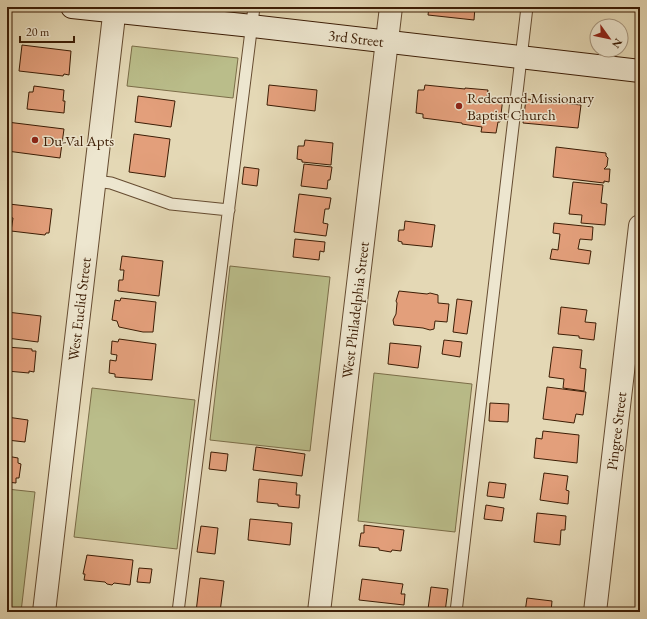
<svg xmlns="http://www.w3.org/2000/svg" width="647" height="619" font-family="'EB Garamond',serif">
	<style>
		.green { fill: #babd8a; stroke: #7b6d48 }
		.building { fill: #e39f7b; stroke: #3c1d05 }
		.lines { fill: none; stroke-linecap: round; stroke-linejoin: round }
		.lane-casing { stroke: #664c31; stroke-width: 13 }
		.street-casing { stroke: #664c31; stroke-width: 24 }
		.secondary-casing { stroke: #3c1d05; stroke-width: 24 }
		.lane { stroke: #ede6cf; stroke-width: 11 }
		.street { stroke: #ede6cf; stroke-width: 22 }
		.secondary { stroke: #ede6cf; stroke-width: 22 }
		.poi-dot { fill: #8f2418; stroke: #ede6cf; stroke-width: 1.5 }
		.labels { text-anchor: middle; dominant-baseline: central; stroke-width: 3; stroke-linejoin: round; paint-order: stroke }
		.street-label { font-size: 15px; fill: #3c1d05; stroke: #ede6cf }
		.poi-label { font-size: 15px; fill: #3c1d05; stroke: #ede6cf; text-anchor: start }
	</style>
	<rect width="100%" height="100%" fill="#e4d8b5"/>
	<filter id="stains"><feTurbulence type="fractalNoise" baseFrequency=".005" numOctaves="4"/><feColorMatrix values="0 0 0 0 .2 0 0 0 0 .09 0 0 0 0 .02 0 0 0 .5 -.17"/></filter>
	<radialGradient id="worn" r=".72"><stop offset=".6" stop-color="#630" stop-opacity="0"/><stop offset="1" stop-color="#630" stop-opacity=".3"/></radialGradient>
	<path class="green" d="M132 46 238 58 233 98 127 86Z
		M230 266 330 277 310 451 210 440Z
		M374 373 472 384 455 532 358 521Z
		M92 388 195 400 177 549 74 537Z
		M7 489 35 492 21 612H7Z"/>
	<path class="building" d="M429 7H475L474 20 428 15Z
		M22 45 71 51 69 75 64 74 63 76 19 71Z
		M269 85 317 90 315 111 267 105Z
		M425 85 465 89V88L488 90 487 97 503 98 500 122H498L496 133 481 132 482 127 462 124V123L423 118V114L416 113 418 90H424Z
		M34 86 64 90 63 101H65L64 113 27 109 29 92H33Z
		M138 96 175 101 171 127 135 122Z
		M526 99 581 105 578 128 523 123Z
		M7 122 64 129 60 158 7 151Z
		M134 134 170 139 165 177 129 172Z
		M305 140 333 143 331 165 302 162V160L297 159 298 146H304Z
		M556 147 606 153V156L608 158 607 166 604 169H610L609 182 604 181V183L553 177Z
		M304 164 332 167 330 180H328L327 189 301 186Z
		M244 167 259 169 257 186 242 184Z
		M573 182 603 185 601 203 607 204 605 225 581 223 582 215 569 214Z
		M299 194 331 198 329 209H325L323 223 328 224 326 236 294 232Z
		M9 204 52 209 49 233H46L45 235 11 231 13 218 8 217Z
		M405 221 435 225 432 247 402 244V242L398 241 399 230H404Z
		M554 223 593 227 592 240 580 239 578 249 591 251 589 264 550 259 552 249 558 250 560 234 553 233Z
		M295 239 325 242 324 252 320 251 319 260 293 257Z
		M122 256 163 261 159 296 118 291 119 280H123L124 270H120Z
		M399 291 427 294 430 293 438 295V303L449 304 447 322 435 321 434 329 430 330 423 328 394 325 393 320 396 314 397 303 396 301Z
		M121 298 156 302 153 332H143L119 327 117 321 112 320 115 300 120 301Z
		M457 299 472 301 467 334 453 332Z
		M561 307 587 310 585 322 596 323 594 340 579 338V336L558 334Z
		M7 312 41 316 38 342 7 338Z
		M119 339 156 344 152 380 115 377V374L109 373 110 360 116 361 117 355 111 354 112 341 118 342Z
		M444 340 462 342 460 357 442 354Z
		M390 343 421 346 418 368 388 364Z
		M7 347 32 349V351H36L34 372 29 371V373L7 371Z
		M553 347 582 350 580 368 586 369 584 391 563 388 564 379 549 377Z
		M547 387 586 392 583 415 576 414 574 423 543 419Z
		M490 403 509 404 508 422 489 421Z
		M7 417 28 420 25 442 7 440Z
		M543 431 579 435 577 463 534 458 536 438 542 439Z
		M256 447 305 454 302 476 253 470Z
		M211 452 228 454 226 471 209 469Z
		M7 456 18 458V463L21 464 19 478H16V483L7 482Z
		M544 473 568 476 566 490 569 491 568 504 540 500Z
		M259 479 297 483 296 495H300L299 508 278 506V504L257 502Z
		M489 482 506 484 504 498 487 496Z
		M486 505 504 508 502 521 484 519Z
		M537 513 566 516 565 530H561L560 545 534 542Z
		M250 519 292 523 290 545 248 540Z
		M364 525 404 530 401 551 392 550 391 552 379 550V548L359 546 361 533H364Z
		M201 526 218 528 215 554 197 552Z
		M87 555 133 560 130 585 114 583 112 585 107 584 105 582 84 580 85 574H83Z
		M139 568 152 569 150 583 137 582Z
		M200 578 224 581 220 612H196Z
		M362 579 403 584 401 594H405L404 605 359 600Z
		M431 587 448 589 445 612 428 609Z
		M527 598 552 601 551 612H525Z
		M474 608 490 610V612H473Z"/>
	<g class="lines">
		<g class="lane-casing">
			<path id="lane" d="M95 181 111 183 171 204 229 210
				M178 612 254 7
				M456 612 527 7"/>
		</g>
		<g class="street-casing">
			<path id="street" d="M44 612 115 7
				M319 612 391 7
				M595 612 640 226"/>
		</g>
		<g class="secondary-casing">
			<path id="secondary" d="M72 7 252 26 640 71"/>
		</g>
		<use href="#lane" class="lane"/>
		<use href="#street" class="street"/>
		<use href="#secondary" class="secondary"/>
	</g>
	<g class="poi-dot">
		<circle cx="459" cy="106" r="4"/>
		<circle cx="35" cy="140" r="4"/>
	</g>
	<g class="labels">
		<g class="street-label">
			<text transform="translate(356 38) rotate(7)">3rd Street</text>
			<text transform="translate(79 309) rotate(-83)">West Euclid Street</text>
			<text transform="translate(355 310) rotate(-83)">West Philadelphia Street</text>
			<text transform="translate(616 431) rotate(-83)">Pingree Street</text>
		</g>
		<g class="poi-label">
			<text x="467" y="97">Redeemed Missionary<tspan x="467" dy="17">Baptist Church</tspan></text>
			<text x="43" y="140">Du-Val Apts</text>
		</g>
	</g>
	<rect width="647" height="619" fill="none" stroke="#e4d8b5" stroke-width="24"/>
	<rect x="8" y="8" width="631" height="603" fill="none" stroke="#3c1d05" stroke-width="2"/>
	<rect x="12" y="12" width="623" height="595" fill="none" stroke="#3c1d05"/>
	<g transform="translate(609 38) rotate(123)"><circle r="19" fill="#ede6cf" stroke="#a6967e"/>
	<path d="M0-3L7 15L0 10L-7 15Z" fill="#8f2418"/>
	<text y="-6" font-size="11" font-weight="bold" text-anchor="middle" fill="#3c1d05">N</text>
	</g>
	<path d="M20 36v6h54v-6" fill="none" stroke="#3c1d05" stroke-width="2"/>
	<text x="26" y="36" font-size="12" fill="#3c1d05" stroke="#ede6cf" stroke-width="3" paint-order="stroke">20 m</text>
	<rect width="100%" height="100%" filter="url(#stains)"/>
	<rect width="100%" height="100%" fill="url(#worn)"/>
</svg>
